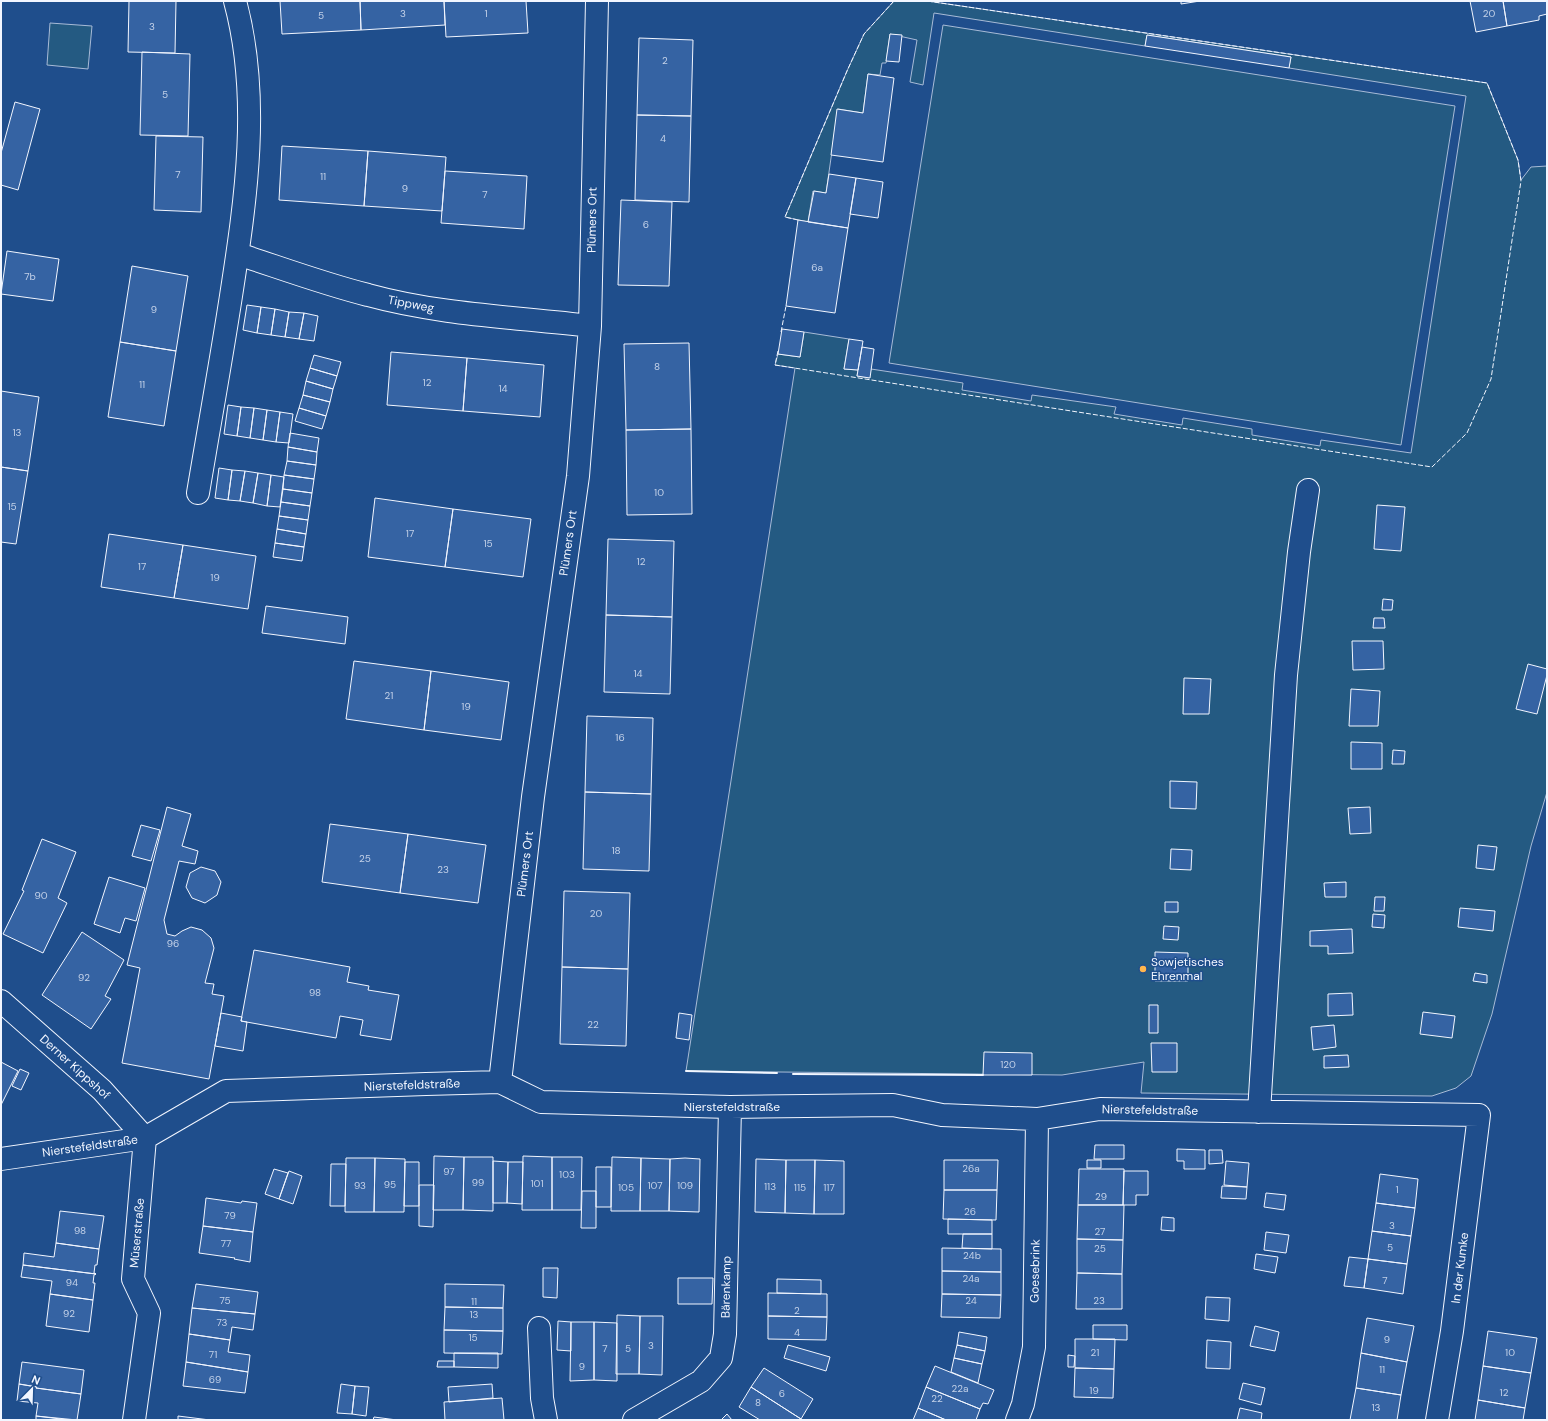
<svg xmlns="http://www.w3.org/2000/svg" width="1548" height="1421" font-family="'DM Sans',sans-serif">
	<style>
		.green { fill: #245a82; stroke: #a8bbd7 }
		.building { fill: #3563a3; stroke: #f2f6ff }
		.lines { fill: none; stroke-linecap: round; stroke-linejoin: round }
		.minor-casing { stroke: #f2f6ff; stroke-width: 24 }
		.minor { stroke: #1f4e8c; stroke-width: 22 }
		.fence { stroke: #f2f6ff; stroke-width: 1; stroke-dasharray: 5 2; stroke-linecap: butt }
		.wall { stroke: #f2f6ff; stroke-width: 2 }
		.poi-dot { fill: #ffb74d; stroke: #1f4e8c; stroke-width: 1.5 }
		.labels { text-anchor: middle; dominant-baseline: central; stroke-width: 3; stroke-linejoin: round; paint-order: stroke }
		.number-label { font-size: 10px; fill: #c3d1e8 }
		.street-label { font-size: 12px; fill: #f2f6ff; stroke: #1f4e8c }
		.poi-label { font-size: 12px; fill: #f2f6ff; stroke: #1f4e8c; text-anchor: start }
	</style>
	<rect width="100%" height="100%" fill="#1f4e8c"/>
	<path class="green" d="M894 1H927L1487 83 1518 160 1521 180 1531 167 1547 166V792L1531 846 1492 1014 1471 1076 1456 1088 1432 1096 1141 1093 1144 1062 1062 1075 686 1071 795 368 775 365 778 354 800 357 804 332 849 339 844 369 858 370 857 376 869 378 871 369 963 383 962 390 1031 401 1032 395 1116 407 1114 414 1182 425 1183 418 1252 429V435L1320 446 1321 440 1411 453 1466 96 1289 68 1291 57 1147 35 1145 46 934 13 923 85 910 82 917 40 890 34 886 63H882L880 75 868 74 863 113 838 109 826 193 813 191 808 222 785 217 847 71 864 34Z
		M50 23 92 26 88 69 47 65Z
		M943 25 1455 106 1401 445 889 363Z"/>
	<path class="building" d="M129 1H176L175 53 128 52Z
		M280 1H360L361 30 282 34Z
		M360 1H444L445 25 361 30Z
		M444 1H526L528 33 446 37Z
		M1181 1H1200L1181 4Z
		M1470 1H1503L1507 26 1476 32Z
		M1503 1H1547V14L1539 16V20L1507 26Z
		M890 34 902 35 899 62 886 61Z
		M1147 35 1291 57 1289 68 1145 46Z
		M639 38 693 40 691 116 637 115Z
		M142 52 190 54 188 136 140 135Z
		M868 74 894 78 883 162 831 155 837 109 863 113Z
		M15 102 40 109 18 190 1 185V153Z
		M637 115 691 116 689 202 635 200Z
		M156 136 203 137 201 212 154 210Z
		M282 146 368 151 364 206 279 200Z
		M368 151 446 157 442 211 364 206Z
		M445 171 527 176 524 229 441 223Z
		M829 174 856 178 848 228 808 222 814 191 826 193Z
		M856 178 883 182 878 218 850 214Z
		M621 200 672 202 669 286 618 285Z
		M798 220 848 228 835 313 786 306Z
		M7 251 59 259 53 301 1 294Z
		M132 266 188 276 176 351 120 342Z
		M247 305 261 307 257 333 243 330Z
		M261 307 275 309 271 335 257 333Z
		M275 309 289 312 285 337 271 335Z
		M289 312 304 313 299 339 285 337Z
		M304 313 318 316 314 341 299 339Z
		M782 329 804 332 800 357 778 354Z
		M849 339 863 341 858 370 844 369Z
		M120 342 176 351 164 426 108 417Z
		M689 343 691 429 626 430 624 344Z
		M862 347 874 349 870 378 857 376Z
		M391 352 467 358 463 411 387 405Z
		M314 355 341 362 337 376 310 368Z
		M467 358 544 365 540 417 463 411Z
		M310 368 337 376 333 389 306 381Z
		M306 381 333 389 330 402 303 395Z
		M1 391 39 397 28 471 1 467Z
		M303 395 330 402 326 416 299 408Z
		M228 405 241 407 237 436 224 434Z
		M241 407 254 408 250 438 237 436Z
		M254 408 267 410 263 440 250 438Z
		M299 408 326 416 322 429 295 421Z
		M267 410 280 412 276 442 263 440Z
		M280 412 293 414 289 443 276 442Z
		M691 429 692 514 627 515 626 430Z
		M290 433 319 438 317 452 288 447Z
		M288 447 317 452 316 465 287 461Z
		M287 461 316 465 314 479 284 475Z
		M1 467 28 471 16 544 1 542Z
		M219 468 232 470 228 500 215 498Z
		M232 470 245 471 240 501 228 500Z
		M245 471 258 473 253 503 240 501Z
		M258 473 271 475 267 506 253 503Z
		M271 475 284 477 280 507 267 506Z
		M284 475 314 479 312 493 283 489Z
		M283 489 312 493 310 506 281 502Z
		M375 498 453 509 445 567 368 557Z
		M281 502 310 506 308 520 279 516Z
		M1377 505 1405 507 1401 551 1374 549Z
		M453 509 531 519 523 577 445 567Z
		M279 516 308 520 306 534 277 529Z
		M277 529 306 534 304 547 275 543Z
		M109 534 183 545 174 598 101 587Z
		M608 539 674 541 672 617 606 615Z
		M275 543 304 547 302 561 273 557Z
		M183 545 256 556 248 609 174 598Z
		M1383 599 1393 600 1392 610H1382Z
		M266 606 348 617 345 644 262 633Z
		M606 615 672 617 670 694 604 692Z
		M1374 618H1384L1385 628H1373Z
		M1352 641H1383L1384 669 1353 670Z
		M354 661 431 671 424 730 346 719Z
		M1528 664 1547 669V675L1537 714 1516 709Z
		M431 671 509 682 501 740 424 730Z
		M1184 678 1211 679 1209 714H1183Z
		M1351 689 1380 691 1378 726H1349Z
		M587 716 653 718 651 794 585 792Z
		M1351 742 1382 743V769H1351Z
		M1393 750 1405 751 1404 764H1392Z
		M1170 781 1197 782 1196 809 1170 808Z
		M585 792 651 794 649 871 583 869Z
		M167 807 191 814 182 846 198 851 195 864 179 861 164 920 167 934 175 936 182 931 191 927 202 930 211 938 214 948 205 983 214 984 212 994 224 996 209 1079 122 1063 140 968 127 965Z
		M1370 807 1371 833 1350 834 1348 808Z
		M330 824 408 834 400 893 322 882Z
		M141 825 160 830 151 861 132 856Z
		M408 834 486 845 478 903 400 893Z
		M42 839 76 852 58 898 67 903 43 953 3 934 24 891 22 890Z
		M1478 845 1497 847 1494 870 1476 868Z
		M1171 849 1192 850 1191 870 1170 869Z
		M201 867 215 871 221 882 217 895 205 903 192 898 186 887 190 873Z
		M109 877 145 888 136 921 125 918 120 933 94 924Z
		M1346 882V897H1325L1324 883Z
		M564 891 630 893 628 969 562 967Z
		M1375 897H1385L1384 911H1374Z
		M1165 902H1178V912H1165Z
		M1460 908 1495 911 1493 931 1458 927Z
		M1373 914 1385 915 1384 928 1372 927Z
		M1164 926 1179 927 1178 940 1163 939Z
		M1352 929 1353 953 1328 954V946H1310V931Z
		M82 932 124 960 105 996 111 999 91 1029 42 995Z
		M254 950 350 967 347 982 369 986 368 990 399 995 391 1040 360 1035 363 1020 340 1016 336 1038 241 1021Z
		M1155 952 1188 953V981H1155Z
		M562 967 628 969 626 1046 560 1044Z
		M1475 973 1487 975V983L1473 981Z
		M1352 993 1353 1015 1328 1016V994Z
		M1149 1005H1158V1033H1149Z
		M1423 1012 1455 1016 1452 1038 1420 1034Z
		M221 1013 242 1017 241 1021 247 1022 243 1051 215 1046Z
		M679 1013 692 1015 689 1040 676 1038Z
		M1334 1025 1336 1047 1313 1050 1311 1027Z
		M1151 1043H1177V1072H1152Z
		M984 1052 1032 1053V1075H983Z
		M1348 1055 1349 1067 1324 1068V1056Z
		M1 1062 18 1071 1 1105Z
		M20 1069 29 1073 21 1090 12 1086Z
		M1095 1145H1124V1159H1094Z
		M1177 1149 1205 1150V1169H1184V1161H1177Z
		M1209 1150H1222L1223 1163 1209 1164Z
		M434 1156 464 1157 463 1210H433Z
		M523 1156 552 1157V1210H522Z
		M464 1157H493V1211L463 1210Z
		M552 1157H582L581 1210H552Z
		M612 1157 641 1158 640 1211H611Z
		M346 1158H375L374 1212H345Z
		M375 1158 405 1159 404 1212H374Z
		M641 1158 670 1159 669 1211H640Z
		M685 1158 700 1159 699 1212 669 1211 670 1159Z
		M756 1159 786 1160 785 1213 755 1212Z
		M786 1160H815L814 1214 785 1213Z
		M815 1160 844 1161V1214H814Z
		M944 1160H998L997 1190H944Z
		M1087 1160H1101V1168H1087Z
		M493 1161 508 1162 507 1203H493Z
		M1226 1161 1249 1163 1247 1187 1224 1185Z
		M405 1162H419V1206H404Z
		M508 1162H523L522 1204 507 1203Z
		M331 1164H346L345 1206H330Z
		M596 1167H611V1207H596Z
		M274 1169 288 1173 279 1199 265 1194Z
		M1079 1169H1124L1123 1205H1078Z
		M289 1171 302 1176 293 1204 279 1199Z
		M1124 1171H1148V1195H1136V1205H1123Z
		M1380 1174 1418 1179 1415 1208 1376 1203Z
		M419 1185H434L433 1227 419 1226Z
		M1222 1186 1247 1187 1246 1199 1221 1198Z
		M944 1190H997L996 1220 943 1219Z
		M582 1191H596V1228H581Z
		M1266 1193 1286 1195 1284 1210 1264 1207Z
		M206 1198 241 1203 242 1201 257 1203 253 1232 203 1226Z
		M1376 1203 1415 1208 1411 1236 1372 1231Z
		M1078 1205H1124L1123 1240 1077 1239Z
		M60 1211 104 1216 99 1249 56 1243Z
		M1162 1217 1174 1218V1231L1161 1230Z
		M948 1219 992 1220V1234H948Z
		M203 1226 253 1232 250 1262 234 1259 235 1258 199 1253Z
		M1372 1231 1411 1236 1407 1264 1368 1259Z
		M1266 1232 1289 1235 1286 1253 1264 1250Z
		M963 1234H992V1249L962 1248Z
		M1077 1239 1123 1240 1122 1274 1077 1273Z
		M56 1243 99 1249 97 1265H95L94 1273 96 1274 23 1265 24 1253 54 1257Z
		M942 1248 1001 1249V1272L942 1271Z
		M1256 1254 1278 1257 1275 1273 1254 1269Z
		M1349 1257 1368 1259 1364 1288 1344 1286Z
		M1368 1259 1407 1264 1403 1294 1364 1288Z
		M23 1265 96 1274 94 1275 93 1283H95L93 1300 50 1294 52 1281 21 1277Z
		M543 1268H558L557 1298 543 1297Z
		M942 1271 1001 1272V1295L942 1294Z
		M1077 1273 1122 1274V1309H1076Z
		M678 1278H713L712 1304H678Z
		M777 1279 821 1280V1294L777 1293Z
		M196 1284 258 1292 255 1314 192 1308Z
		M445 1284 504 1285 503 1308 445 1307Z
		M768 1293 827 1294V1317L768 1316Z
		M50 1294 93 1300 89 1332 46 1326Z
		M942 1294 1001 1295 1000 1318 941 1317Z
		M1206 1297 1230 1298 1229 1321 1205 1319Z
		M445 1307 503 1308V1331L444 1330Z
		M192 1308 255 1314 253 1330 232 1327 230 1340 189 1334Z
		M617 1315 640 1316 639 1374H616Z
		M640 1316H663L662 1375 639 1374Z
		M768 1316 827 1317 826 1340 768 1339Z
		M1367 1318 1414 1326 1407 1362 1361 1353Z
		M558 1321 571 1322V1351L557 1350Z
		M571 1322H594V1380L570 1381Z
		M594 1322 617 1323V1381L594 1380Z
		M1093 1325H1127V1340L1093 1339Z
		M1255 1326 1279 1332 1275 1351 1250 1346Z
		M444 1330 503 1331 502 1354 444 1353Z
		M1488 1331 1537 1338 1531 1373 1483 1366Z
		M959 1332 987 1337 985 1351 957 1345Z
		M189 1334 230 1340 228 1352 250 1355 248 1372 186 1362Z
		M1075 1339H1115L1114 1369 1075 1368Z
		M1207 1340 1231 1342 1230 1369 1206 1368Z
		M788 1345 830 1357 826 1371 784 1358Z
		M957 1345 985 1351 982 1364 954 1358Z
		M454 1353H498V1368L454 1367Z
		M1361 1353 1407 1362 1401 1395 1356 1388Z
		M1068 1355 1075 1356 1074 1367H1068Z
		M954 1358 982 1364 978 1383 951 1372Z
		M438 1361H454V1367H437Z
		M22 1362 84 1370 81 1394 36 1388 37 1387 19 1384Z
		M186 1362 248 1372 245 1393 183 1386Z
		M935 1366 994 1390 988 1404 983 1403 980 1409 926 1387Z
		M1483 1366 1531 1373 1525 1408 1478 1400Z
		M764 1368 813 1399 801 1419 751 1387Z
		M1075 1368 1114 1369 1113 1398 1074 1397Z
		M1243 1383 1265 1388 1261 1405 1239 1399Z
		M19 1384 37 1387 36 1388 81 1394 77 1420 36 1416 38 1403 17 1401Z
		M341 1384 355 1386 352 1414 337 1413Z
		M492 1384 493 1398 449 1402 448 1387Z
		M355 1386 369 1387 366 1416 352 1414Z
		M751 1387 801 1419 800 1420H760L739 1407Z
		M926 1387 980 1409 976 1420H946L918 1408Z
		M1356 1388 1401 1395 1397 1420H1350Z
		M502 1398 504 1420H445L444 1402Z
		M1478 1400 1525 1408 1523 1420H1475Z
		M918 1408 946 1420H913Z
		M1240 1408 1262 1413 1261 1420H1237Z
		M727 1414 732 1420H721Z
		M36 1416 69 1420H36Z
		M178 1416 210 1420H178Z
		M374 1417 397 1420H373Z"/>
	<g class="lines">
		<g class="minor-casing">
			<path id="minor" d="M238 254C281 268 324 284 368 295 441 315 516 317 590 326
				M198 493C209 427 221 361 231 296 246 199 261 97 235 1
				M1 1001 102 1090 145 1138
				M500 1082 533 797 578 476 590 326 597 1
				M1259 1112 1286 675 1299 552 1308 490
				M1 1159 145 1138 226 1091 426 1084 500 1082 541 1102 730 1107 893 1105 942 1115 1037 1119 1100 1109 1479 1115 1452 1331 1437 1420
				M539 1328 542 1398 546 1420
				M134 1420 149 1313 133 1279 145 1138
				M634 1420 701 1381 721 1358 725 1334 730 1107
				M1017 1420 1023 1404 1034 1347 1037 1119"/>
		</g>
		<use href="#minor" class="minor"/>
		<path class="fence" d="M798 220 785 217 847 71 864 34 894 1
			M781 332 786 306
			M778 351 775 365 1432 467 1467 433 1491 379 1521 181 1518 160 1487 83 927 1"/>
		<path class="wall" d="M686 1071 777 1073
			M793 1074 983 1075"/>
	</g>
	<circle class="poi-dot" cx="1143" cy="969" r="4"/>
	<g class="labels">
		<g class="number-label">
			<text x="403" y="13">3</text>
			<text x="486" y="13">1</text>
			<text x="1489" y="13">20</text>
			<text x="321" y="15">5</text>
			<text x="152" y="26">3</text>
			<text x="665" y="60">2</text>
			<text x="165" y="94">5</text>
			<text x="663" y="138">4</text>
			<text x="178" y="174">7</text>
			<text x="323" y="176">11</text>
			<text x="405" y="188">9</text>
			<text x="485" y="194">7</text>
			<text x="646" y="224">6</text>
			<text x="817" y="267">6a</text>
			<text x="30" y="276">7b</text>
			<text x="154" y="309">9</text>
			<text x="657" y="366">8</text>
			<text x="427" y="382">12</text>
			<text x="142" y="384">11</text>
			<text x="503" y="388">14</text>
			<text x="17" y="432">13</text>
			<text x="659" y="492">10</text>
			<text x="12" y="506">15</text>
			<text x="410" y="533">17</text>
			<text x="488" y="543">15</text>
			<text x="641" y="561">12</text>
			<text x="142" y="566">17</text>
			<text x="215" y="577">19</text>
			<text x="638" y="673">14</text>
			<text x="389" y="695">21</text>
			<text x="466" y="706">19</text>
			<text x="620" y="737">16</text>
			<text x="616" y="850">18</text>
			<text x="365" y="858">25</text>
			<text x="443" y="869">23</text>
			<text x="41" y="895">90</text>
			<text x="596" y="913">20</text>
			<text x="173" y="943">96</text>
			<text x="84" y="977">92</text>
			<text x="315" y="992">98</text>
			<text x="593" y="1024">22</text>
			<text x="1008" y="1064">120</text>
			<text x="971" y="1168">26a</text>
			<text x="449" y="1171">97</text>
			<text x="567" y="1174">103</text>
			<text x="478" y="1182">99</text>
			<text x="537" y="1183">101</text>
			<text x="390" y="1184">95</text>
			<text x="360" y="1185">93</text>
			<text x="655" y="1185">107</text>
			<text x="685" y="1185">109</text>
			<text x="770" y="1186">113</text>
			<text x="626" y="1187">105</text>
			<text x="800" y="1187">115</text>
			<text x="829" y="1187">117</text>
			<text x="1397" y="1189">1</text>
			<text x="1101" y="1196">29</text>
			<text x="970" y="1211">26</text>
			<text x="230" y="1215">79</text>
			<text x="1392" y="1225">3</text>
			<text x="80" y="1230">98</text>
			<text x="1100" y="1231">27</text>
			<text x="226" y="1243">77</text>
			<text x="1390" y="1247">5</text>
			<text x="1100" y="1248">25</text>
			<text x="972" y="1255">24b</text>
			<text x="971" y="1278">24a</text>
			<text x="1385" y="1280">7</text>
			<text x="72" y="1282">94</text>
			<text x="225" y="1300">75</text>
			<text x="971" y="1300">24</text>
			<text x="1099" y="1300">23</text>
			<text x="474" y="1301">11</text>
			<text x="797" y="1310">2</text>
			<text x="69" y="1313">92</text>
			<text x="474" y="1314">13</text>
			<text x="222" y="1322">73</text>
			<text x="797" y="1332">4</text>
			<text x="473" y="1337">15</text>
			<text x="1387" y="1339">9</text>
			<text x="651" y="1345">3</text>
			<text x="605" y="1348">7</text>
			<text x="628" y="1348">5</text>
			<text x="1095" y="1352">21</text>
			<text x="1510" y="1352">10</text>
			<text x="213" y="1354">71</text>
			<text x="582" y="1366">9</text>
			<text x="1382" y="1369">11</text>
			<text x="215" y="1379">69</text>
			<text x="960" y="1388">22a</text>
			<text x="1094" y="1390">19</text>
			<text x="1504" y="1392">12</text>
			<text x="782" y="1393">6</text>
			<text x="937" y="1398">22</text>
			<text x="758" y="1402">8</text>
			<text x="1376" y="1407">13</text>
		</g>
		<g class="street-label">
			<text transform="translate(592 220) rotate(-89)">Plümers Ort</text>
			<text transform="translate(411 304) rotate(11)">Tippweg</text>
			<text transform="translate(568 543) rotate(-82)">Plümers Ort</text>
			<text transform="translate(525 864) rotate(-83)">Plümers Ort</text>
			<text transform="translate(75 1067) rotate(42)">Derner Kippshof</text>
			<text transform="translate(412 1085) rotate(-2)">Nierstefeldstraße</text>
			<text x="732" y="1107">Nierstefeldstraße</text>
			<text transform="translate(1150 1110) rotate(1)">Nierstefeldstraße</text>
			<text transform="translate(90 1146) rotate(-8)">Nierstefeldstraße</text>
			<text transform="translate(137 1233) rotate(-85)">Müserstraße</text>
			<text transform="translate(1460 1268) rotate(-83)">In der Kumke</text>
			<text transform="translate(1035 1271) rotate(-89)">Goesebrink</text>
			<text transform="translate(726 1287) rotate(-89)">Bärenkamp</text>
		</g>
		<g class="poi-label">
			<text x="1151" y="962">Sowjetisches<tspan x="1151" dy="14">Ehrenmal</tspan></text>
		</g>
	</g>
	<rect width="1548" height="1421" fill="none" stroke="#f2f6ff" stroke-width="4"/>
	<g transform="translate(32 1389) rotate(23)" stroke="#1f4e8c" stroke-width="3" paint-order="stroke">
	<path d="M0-3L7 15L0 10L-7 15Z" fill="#f2f6ff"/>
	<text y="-6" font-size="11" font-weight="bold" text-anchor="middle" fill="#f2f6ff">N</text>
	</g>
</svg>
